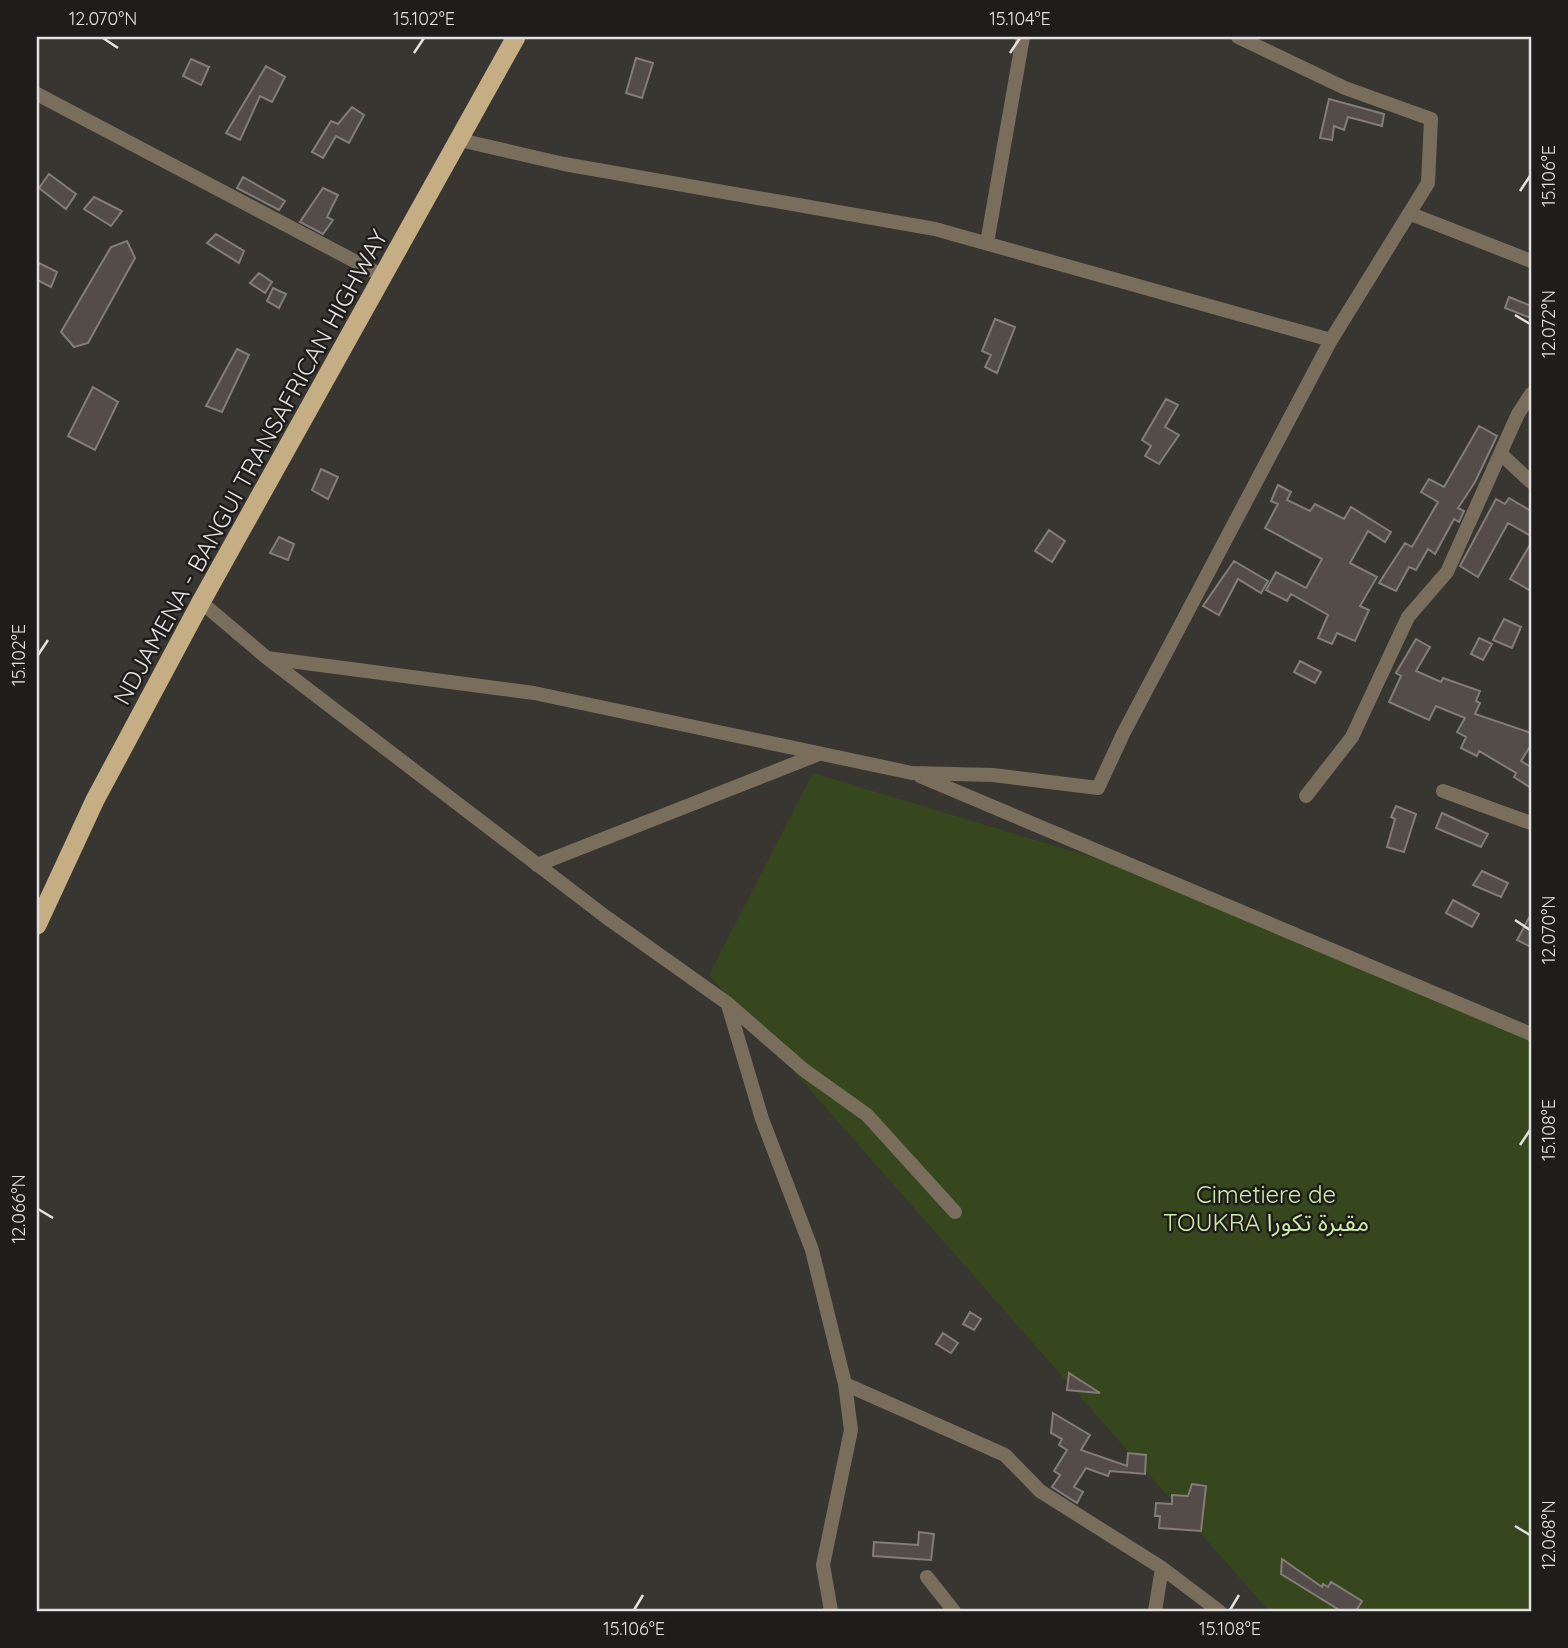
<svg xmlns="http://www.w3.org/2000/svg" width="1568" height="1648" font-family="Quicksand,'Noto Sans Arabic',sans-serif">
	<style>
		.green { fill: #36471e }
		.building { fill: #534c49; stroke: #847c79; stroke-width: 2 }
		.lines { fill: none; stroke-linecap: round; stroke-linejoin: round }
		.minor { stroke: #786e5b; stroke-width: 14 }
		.trunk { stroke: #c6ae84; stroke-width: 19 }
		.ticks { fill: none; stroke: #e3e1de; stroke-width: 2.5 }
		.labels { text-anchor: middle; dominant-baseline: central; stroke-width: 5; stroke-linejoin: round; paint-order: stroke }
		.street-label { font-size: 24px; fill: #e3e1de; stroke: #1e1d1b }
		.park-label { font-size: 24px; fill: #cdeda6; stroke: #1e1d1b }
		.neatline { fill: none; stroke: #e3e1de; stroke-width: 2.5 }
		.ticks-label { font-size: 18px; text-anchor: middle; fill: #e3e1de }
	</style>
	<rect width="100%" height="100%" fill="#383630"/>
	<path class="green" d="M813 773 1231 899 1531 1037V1611H1269L709 975Z"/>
	<path class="building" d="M636 58 653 63 642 98 626 93Z
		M191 59 209 67 201 85 183 76Z
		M266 66 285 77 272 102 260 96 240 140 226 133Z
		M1329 99 1384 114 1382 126 1348 117 1344 130 1334 126 1332 140 1320 138Z
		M352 107 364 115 349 143 336 136 323 158 312 152 331 121 338 124Z
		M49 174 76 194 66 209 39 188Z
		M243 177 285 201 279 210 237 188Z
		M323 188 338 195 327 217 333 220 323 234 300 222Z
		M94 197 122 211 111 226 84 209Z
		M216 234 244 251 239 263 207 243Z
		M127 241 135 258 88 343 74 347 61 332 111 247Z
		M37 262 57 272 51 287 37 280Z
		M259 273 272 282 265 293 250 283Z
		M273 288 286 294 279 308 267 301Z
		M1509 297 1531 306V318L1505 308Z
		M995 319 1015 327 997 373 985 367 991 355 982 351Z
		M237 349 249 355 222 412 206 406Z
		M93 387 118 402 95 450 68 436Z
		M1166 399 1178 405 1165 427 1179 435 1159 464 1145 456 1151 446 1142 440Z
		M1479 426 1497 436 1475 482 1458 508 1464 511 1459 522 1454 519 1435 554 1428 549 1416 570 1409 567 1396 591 1379 583 1405 543 1412 547 1438 502 1421 492 1429 479 1444 487Z
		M321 469 338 477 328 499 312 490Z
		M1278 485 1291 492 1287 500 1310 511 1315 504 1344 519 1351 507 1391 532 1385 542 1368 531 1350 563 1377 577 1360 606 1369 610 1355 641 1337 633 1332 644 1318 638 1328 615 1291 594 1287 601 1266 590 1276 572 1306 588 1322 559 1265 528 1278 504 1271 501Z
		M1509 498 1531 511V536L1508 523 1478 577 1460 566 1496 499 1505 504Z
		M1049 530 1065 541 1052 562 1035 551Z
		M279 537 294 544 288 560 270 553Z
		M1531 543V591L1510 579Z
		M1234 561 1268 581 1261 593 1238 579 1219 615 1203 606Z
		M1504 619 1521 627 1512 648 1493 640Z
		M1479 638 1492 644 1483 660 1471 654Z
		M1416 639 1430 647 1416 671 1441 682 1443 678 1480 691 1476 701 1480 703 1475 714 1531 733V745L1521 761 1531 767V788L1514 777 1516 773 1479 751 1477 756 1461 748 1466 737 1457 732 1465 718 1436 706 1429 720 1389 702 1401 676 1396 673Z
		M1300 661 1321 672 1315 683 1294 672Z
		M1396 806 1416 814 1404 852 1387 847 1395 819 1391 817Z
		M1442 813 1488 834 1481 847 1436 828Z
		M1482 871 1508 883 1501 897 1473 885Z
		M1453 900 1479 914 1472 927 1446 913Z
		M1531 914V947L1517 940Z
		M970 1312 981 1319 974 1330 963 1324Z
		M943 1333 958 1343 951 1353 936 1344Z
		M1069 1373 1100 1393 1067 1390Z
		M1053 1413 1090 1435 1081 1450 1127 1466 1128 1453 1146 1455 1145 1474 1110 1471 1108 1476 1086 1468 1074 1487 1083 1492 1077 1503 1052 1487 1060 1475 1054 1471 1067 1450 1059 1445 1062 1439 1051 1433Z
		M1192 1484 1206 1486 1201 1531 1159 1528 1160 1516H1155L1156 1503 1172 1504V1495L1188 1496Z
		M919 1532 934 1534 931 1560 873 1556 874 1542 918 1545Z
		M1282 1559 1322 1587 1323 1584 1328 1587 1331 1582 1362 1601 1356 1611H1341L1281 1574Z"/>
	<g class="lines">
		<path class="minor" d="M37 94 383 276
			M460 140 564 164 935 229 1331 340
			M1411 214 1531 261
			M987 243 1023 37
			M1502 455 1531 482
			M201 602 267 658 606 917 727 1003 804 1070 867 1115 955 1212
			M267 658 534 693 912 773 993 775 1098 788 1123 734 1331 340 1428 183 1431 119 1345 88 1238 37
			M920 776 1531 1034
			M1443 791 1531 823
			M1306 796 1352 737 1408 617 1447 572 1518 414 1531 394
			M537 865 819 754
			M728 1005 762 1119 812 1250 845 1384 851 1430 823 1565 831 1611
			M845 1384 1005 1455 1040 1491 1162 1568 1155 1611
			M1162 1568 1219 1611
			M927 1577 954 1611"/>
		<path class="trunk" d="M37 925 95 800 201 602 516 37"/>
	</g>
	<path class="ticks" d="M103 38 118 48M414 53 424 38M1010 53 1020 38M1520 191 1530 176M1515 315 1530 324M38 655 48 640M1515 920 1530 930M1520 1145 1530 1130M38 1209 53 1218M1515 1526 1530 1535M634 1610 643 1595M1230 1610 1239 1595"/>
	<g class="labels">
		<g class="street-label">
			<text transform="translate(250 467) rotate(-61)">NDJAMENA - BANGUI TRANSAFRICAN HIGHWAY</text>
		</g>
		<g class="park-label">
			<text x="1266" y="1194">Cimetiere de<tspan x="1266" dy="28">TOUKRA مقبرة تكورا</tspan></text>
		</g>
	</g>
	<rect width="1568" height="1648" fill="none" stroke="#1e1d1b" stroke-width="77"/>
	<rect x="38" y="38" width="1492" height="1572" class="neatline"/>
	<g class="ticks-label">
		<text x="103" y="25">12.070°N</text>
		<text x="424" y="25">15.102°E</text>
		<text x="1020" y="25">15.104°E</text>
		<text transform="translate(1549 176) rotate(-90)" y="6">15.106°E</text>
		<text transform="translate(1549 324) rotate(-90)" y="6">12.072°N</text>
		<text transform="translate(19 655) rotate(-90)" y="6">15.102°E</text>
		<text transform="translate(1549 930) rotate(-90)" y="6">12.070°N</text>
		<text transform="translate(1549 1130) rotate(-90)" y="6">15.108°E</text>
		<text transform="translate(19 1209) rotate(-90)" y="6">12.066°N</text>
		<text transform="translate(1549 1535) rotate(-90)" y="6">12.068°N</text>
		<text x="634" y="1635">15.106°E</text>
		<text x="1230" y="1635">15.108°E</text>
	</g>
</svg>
